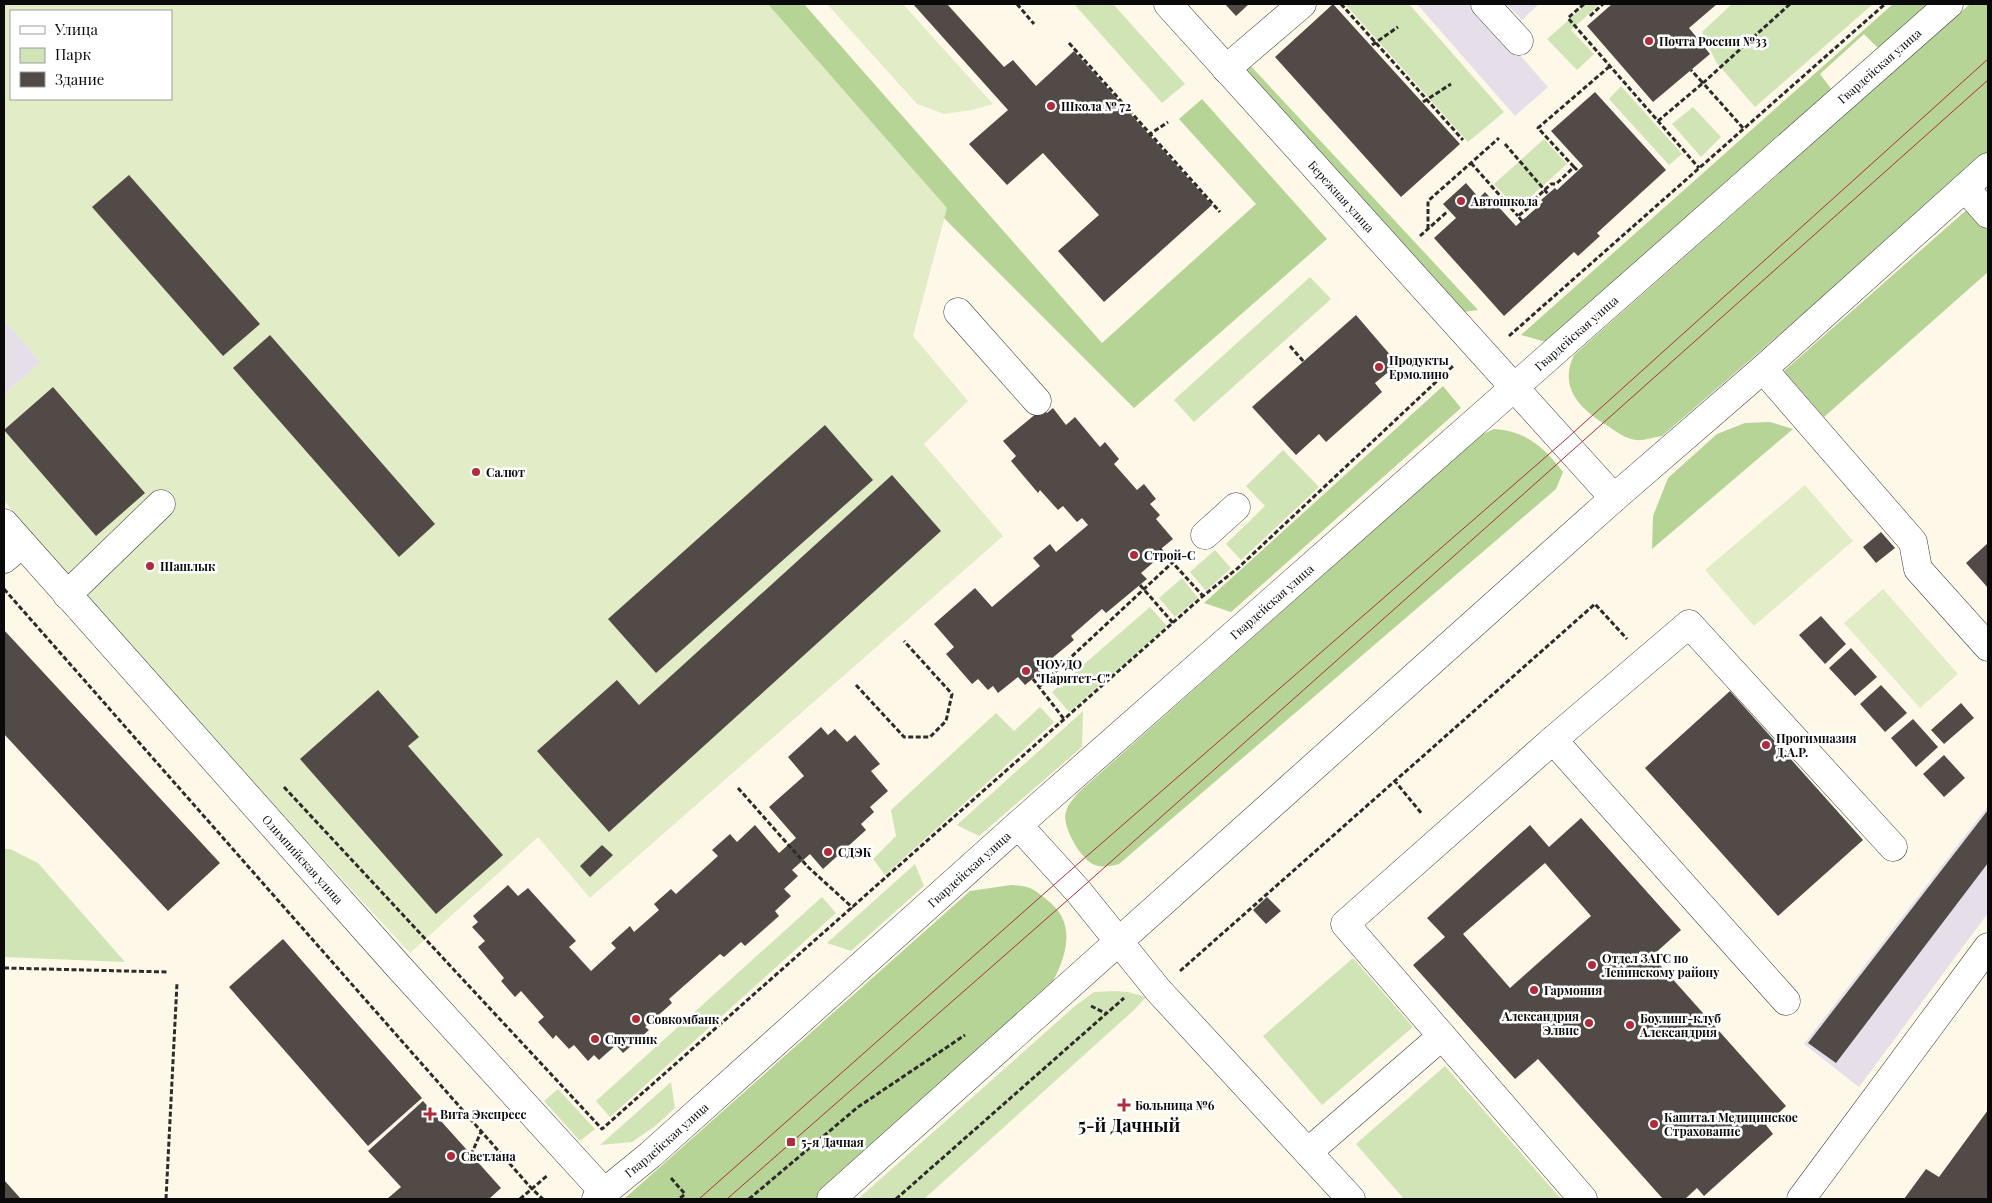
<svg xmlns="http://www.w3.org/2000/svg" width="1992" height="1203" font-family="'Playfair Display',serif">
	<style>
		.industrial { fill: #e6dee8 }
		.green { fill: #d1e4b5 }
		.forest { fill: #b6d495 }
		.pitch { fill: #e2ecc6; fill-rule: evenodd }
		.building { fill: #514a47; fill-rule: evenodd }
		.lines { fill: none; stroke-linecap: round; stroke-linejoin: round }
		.minor-casing { stroke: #3d3d3d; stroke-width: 29 }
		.path { stroke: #2c2c2c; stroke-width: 3; stroke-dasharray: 5 2.5; stroke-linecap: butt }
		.minor { stroke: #fff; stroke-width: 28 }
		.tram { stroke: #af2c3c; stroke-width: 1 }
		.poi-dot { fill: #af2c3c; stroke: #fff; stroke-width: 2 }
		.labels { text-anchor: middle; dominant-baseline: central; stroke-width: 5; stroke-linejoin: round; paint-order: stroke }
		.poi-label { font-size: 12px; font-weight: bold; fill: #0a0a0a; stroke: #fff; text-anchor: start }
		.street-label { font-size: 12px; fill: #0a0a0a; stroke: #fff }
		.district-label { font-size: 18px; font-weight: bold; fill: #0a0a0a; stroke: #fff }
	</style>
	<rect width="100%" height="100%" fill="#fef8e8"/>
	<path class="industrial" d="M1417 4H1475L1548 87 1515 116Z
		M1506 4H1539L1522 20Z
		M4 320 41 362 4 395Z
		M1988 806V913L1859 1087 1804 1044Z"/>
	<path class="green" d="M1074 4H1113L1185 84 1162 103Z
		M1345 4H1409L1504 112 1468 142Z
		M1587 4H1600L1571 30 1594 54 1577 70 1547 39Z
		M1732 4H1873L1755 107 1716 62 1702 32Z
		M1621 86 1682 154 1669 165 1609 99Z
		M1693 107 1721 137 1701 157 1672 124Z
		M1544 139 1567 164 1517 209 1494 184Z
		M1310 277 1331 299 1194 422 1174 400Z
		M1283 450 1319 487 1241 560 1226 544 1265 506 1246 486Z
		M1215 550 1231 568 1206 591 1190 572Z
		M1182 578 1198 598 1175 617 1159 598Z
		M1150 607 1167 626 1069 712 1052 692Z
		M1040 707 1054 722 885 875 873 859 896 836 891 810 996 713 1014 731Z
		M1083 711 1082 747 979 836 957 825Z
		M4 849H10L38 863 125 962 4 957Z
		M915 864 924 886 851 951 827 943Z
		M822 897 836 913 610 1117 596 1101Z
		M1353 958 1413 1027 1322 1105 1263 1036Z
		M1116 991 1128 992 1146 997 1134 1010 924 1199H858L1075 1006 1094 992Z
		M1445 1066 1561 1199H1404L1356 1144Z
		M671 1082 675 1108 654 1127 632 1142 600 1145Z
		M558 1089 595 1129 580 1141 544 1101Z"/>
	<path class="forest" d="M728 4H804L1102 343 1256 204 1179 119 1202 99 1327 239 1134 408 944 218 904 337 883 471Z
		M1893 4H1933L1881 51 1864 34 1820 74 1832 90 1546 342 1521 335Z
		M1970 4H1988V154L1662 436C1654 437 1643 441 1636 440 1626 439 1615 431 1608 426 1581 410 1558 388 1574 355Z
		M1247 62 1478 310 1456 313 1244 71Z
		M1971 206 1988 226V272L1824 417 1784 371Z
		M1443 386 1461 408 1231 612 1204 603Z
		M1770 422 1793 429 1652 549 1653 516 1668 478 1717 434 1745 423Z
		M1494 429C1526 431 1544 447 1563 472L1556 489 1119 864C1110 866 1104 868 1095 865 1082 861 1061 826 1066 812 1068 804 1074 798 1079 792L1479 436Z
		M1011 885C1029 886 1032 888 1046 899 1082 926 1063 963 1046 995L817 1199H624L970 891Z"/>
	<path class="pitch" d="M4 4H768L947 208 913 336 968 401 924 444 1003 536 590 898 538 837 410 953 257 787 4 501V395L41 362 4 320ZM11 11H171V99H11Z
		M827 4H903L993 104 972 110 944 114 917 104Z
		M1805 485 1853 541 1754 626 1705 570Z
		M1883 589 1958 674 1920 708 1844 623Z"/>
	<path class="building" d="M913 4H947L1004 67 1013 60 1036 86 1074 51 1212 205 1104 302 1058 251 1099 215 1043 153 1007 185 969 144 1008 110Z
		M1225 4H1249L1236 16Z
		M1333 4 1460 144 1401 197 1275 57Z
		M1612 4H1717L1689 28 1710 54 1653 102 1587 26Z
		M1595 92 1666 170 1597 233 1600 236 1578 256 1574 252 1504 316 1434 238 1456 218 1443 204 1466 183 1479 198 1485 192 1516 226 1543 202 1541 200 1555 188 1557 190 1583 166 1551 131Z
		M129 175 260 324 223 356 92 207Z
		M1356 315 1398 364 1375 383 1382 392 1326 442 1319 434 1296 455 1252 407Z
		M270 335 435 524 399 557 233 368Z
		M53 387 145 493 96 536 4 430Z
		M1043 408 1047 413 1053 408 1066 425 1075 417 1100 447 1105 442 1119 459 1114 464 1137 490 1144 484 1156 499 1150 504 1160 515 1156 519 1173 539 1151 557 1155 561 1141 573 1147 579 1106 613 1102 609 1071 636 1074 640 1039 669 1041 672 1025 685 1018 677 998 693 993 686 988 690 978 679 972 684 946 654 954 647 934 624 975 588 992 607 1040 566 1033 558 1050 544 1056 552 1088 525 1082 518 1077 522 1063 506 1058 510 1040 490 1038 493 1011 461 1016 456 1003 441Z
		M825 425 873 480 656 673 608 619Z
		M892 475 941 531 609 832 537 751 617 680 639 705Z
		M1881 532 1895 548 1876 563 1863 547Z
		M1988 543V588L1966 563Z
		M1821 616 1846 644 1825 664 1799 635Z
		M4 630 220 863 168 911 4 734Z
		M1851 648 1877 677 1855 696 1829 668Z
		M1881 685 1907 713 1885 732 1860 704Z
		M378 690 419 737 408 746 503 855 436 914 300 759Z
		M1730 691 1863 840 1778 916 1645 768Z
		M1961 703 1974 718 1944 744 1931 730Z
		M1913 719 1938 747 1916 767 1891 738Z
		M821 727 828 735 835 729 847 742 855 735 880 764 871 771 888 791 870 807 874 812 861 824 866 830 823 869 810 854 792 870 798 876 784 889 791 896 775 911 779 916 745 946 741 942 724 957 720 954 669 999 672 1003 645 1027 649 1030 623 1053 616 1045 599 1060 594 1055 588 1061 574 1045 569 1049 556 1035 553 1039 538 1022 544 1017 521 991 515 997 501 981 504 978 478 947 485 941 472 927 478 922 473 916 508 885 518 896 528 888 576 941 569 947 591 971 616 948 611 943 630 926 634 932 659 910 654 904 671 889 676 894 718 856 712 850 730 834 737 842 755 825 779 853 796 838 769 807 804 776 788 757Z
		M1944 755 1965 778 1944 797 1923 774Z
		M1988 810V863L1836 1063 1808 1043Z
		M1581 818 1681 930 1652 956 1786 1106 1766 1125 1773 1134 1704 1196 1697 1188 1685 1199H1663L1538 1059 1515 1079 1413 965 1445 937 1427 918 1530 825 1549 847ZM1545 863 1591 916 1510 988 1463 934Z
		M602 845 613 855 590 877 580 866Z
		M1267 897 1281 911 1266 924 1253 910Z
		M283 939 422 1098 368 1146 229 987Z
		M423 1101 501 1188 489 1199H387L401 1187 368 1151Z
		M1988 1110V1199H1904L1926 1169 1939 1177Z
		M4 1180 21 1199H4Z"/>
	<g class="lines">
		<g class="minor-casing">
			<g id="minor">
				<path id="s1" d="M1168 4 1614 498"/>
				<path d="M1485 4 1519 41"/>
				<path d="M1226 69 1302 4"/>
				<path d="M1965 188 1988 214"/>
				<path d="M958 312 1037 401"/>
				<path d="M1763 369 1913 542 1918 569 1988 647"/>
				<path id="s2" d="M4 523 398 966 604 1192"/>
				<path d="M1205 535 1236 507"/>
				<path d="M4 559 22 544"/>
				<path d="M67 595 161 504"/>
				<path d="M1553 740 1786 1001"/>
				<path d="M1018 825 1078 891 1158 990 1351 1199"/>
				<path d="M1308 1152 1442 1036"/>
				<path id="s3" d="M596 1199 650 1155 1018 825 1949 4"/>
				<path d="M831 1199 1614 498 1763 369 1988 167"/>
				<path d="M1583 1199 1345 924 1553 740 1689 624 1893 847"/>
				<path d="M1801 1199 1988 947"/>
			</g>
		</g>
		<path class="path" d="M1017 4 1034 24
			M1341 4 1463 140
			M1584 4 1568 18 1699 168
			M1590 16 1603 4
			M1069 43 1220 212
			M1372 45 1398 27
			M1423 102 1451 84
			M1658 121 1703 83 1691 70
			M1743 128 1703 83 1790 4
			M1151 136 1150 134 1168 122
			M1505 144 1548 194
			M1471 163 1518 216
			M1574 167 1538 128 1610 66
			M1522 221 1518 216 1536 202 1537 197 1551 184H1556L1574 167 1578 171
			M1428 229V201L1499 138
			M1420 236 1448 211
			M1509 336 1885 4
			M1290 346 1304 362
			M1160 549 1203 596
			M1140 585 1173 623
			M4 589 532 1189 543 1199
			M1033 679 1064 719
			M856 685 904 737H930L946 721 952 694 904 641
			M1039 687 1173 562
			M1394 780 1422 814
			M284 787 602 1129 1203 596 1238 568 1454 365
			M738 788 808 867 853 908
			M4 968 167 972
			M1180 971 1595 604 1627 639
			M1091 1006 1107 1014
			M471 1155 481 1132
			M671 1178 685 1194 679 1199
			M166 1199 177 983
			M520 1199 548 1175
			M749 1199 858 1107 965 1035
			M896 1199 1124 998"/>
		<use href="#minor" class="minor"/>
		<path class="tram" d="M699 1199 1064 876 1564 441 1988 59
			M727 1199 1078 891 1988 80"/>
	</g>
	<g class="poi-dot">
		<circle cx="1649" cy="41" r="5"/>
		<circle cx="1051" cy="106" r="5"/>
		<circle cx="1461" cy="201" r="5"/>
		<circle cx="1379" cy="367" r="5"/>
		<circle cx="476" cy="472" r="5"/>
		<circle cx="1134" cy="555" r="5"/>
		<circle cx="150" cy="566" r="5"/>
		<circle cx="1026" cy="671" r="5"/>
		<circle cx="1766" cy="745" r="5"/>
		<circle cx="828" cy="852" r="5"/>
		<circle cx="1592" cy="965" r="5"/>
		<circle cx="1534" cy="990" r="5"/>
		<circle cx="636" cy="1019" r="5"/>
		<circle cx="1589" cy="1023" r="5"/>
		<circle cx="1630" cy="1025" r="5"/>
		<circle cx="595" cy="1039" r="5"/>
		<path d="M1121.5 1097.5h5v5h5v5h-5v5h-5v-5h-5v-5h5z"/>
		<path d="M427.5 1106.5h5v5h5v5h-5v5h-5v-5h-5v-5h5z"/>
		<circle cx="1654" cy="1124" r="5"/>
		<rect x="786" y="1137" width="10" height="10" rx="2.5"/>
		<circle cx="451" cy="1156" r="5"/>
	</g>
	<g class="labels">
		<g class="poi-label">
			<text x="1659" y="41">Почта России №33</text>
			<text x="1061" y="106">Школа № 72</text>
			<text x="1471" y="201">Автошкола</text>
			<text x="1389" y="360">Продукты<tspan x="1389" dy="14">Ермолино</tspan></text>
			<text x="486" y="472">Салют</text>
			<text x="1144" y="555">Строй-С</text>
			<text x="160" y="566">Шашлык</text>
			<text x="1036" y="664">ЧОУ ДО<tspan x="1036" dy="14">"Паритет-С"</tspan></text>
			<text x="1776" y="738">Прогимназия<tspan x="1776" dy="14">Д.А.Р.</tspan></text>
			<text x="838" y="852">СДЭК</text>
			<text x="1602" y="958">Отдел ЗАГС по<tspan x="1602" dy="14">Ленинскому району</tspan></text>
			<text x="1544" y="990">Гармония</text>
			<text x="1579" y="1016" text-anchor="end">Александрия<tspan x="1579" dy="14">Элвис</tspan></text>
			<text x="1640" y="1018">Боулинг-клуб<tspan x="1640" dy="14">Александрия</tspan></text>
			<text x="646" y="1019">Совкомбанк</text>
			<text x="605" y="1039">Спутник</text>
			<text x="1135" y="1105">Больница №6</text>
			<text x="440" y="1114">Вита Экспресс</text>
			<text x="1664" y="1117">Капитал Медицинское<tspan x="1664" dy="14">Страхование</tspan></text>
			<text x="801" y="1142">5-я Дачная</text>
			<text x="461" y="1156">Светлана</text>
		</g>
		<g class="street-label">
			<text stroke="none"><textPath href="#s3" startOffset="1712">Гвардейская улица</textPath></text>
			<text stroke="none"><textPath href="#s1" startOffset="259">Бережная улица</textPath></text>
			<text stroke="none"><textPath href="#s3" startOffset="1308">Гвардейская улица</textPath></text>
			<text stroke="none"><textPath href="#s3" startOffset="902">Гвардейская улица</textPath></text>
			<text stroke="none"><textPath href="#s2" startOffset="450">Олимпийская улица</textPath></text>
			<text stroke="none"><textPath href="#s3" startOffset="498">Гвардейская улица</textPath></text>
			<text stroke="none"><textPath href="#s3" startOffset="92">Гвардейская улица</textPath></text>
		</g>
		<g class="district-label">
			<text x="1129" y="1125">5-й Дачный</text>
		</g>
	</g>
	<rect width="1992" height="1203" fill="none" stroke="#0a0a0a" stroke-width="10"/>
	<rect x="10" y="10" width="162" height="90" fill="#ffffff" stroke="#9d9d9d"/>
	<rect x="20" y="26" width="25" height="8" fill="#ffffff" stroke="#9d9d9d"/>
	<text x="55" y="35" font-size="15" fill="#0a0a0a">Улица</text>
	<rect x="20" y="48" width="25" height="15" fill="#d1e4b5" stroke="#9d9d9d"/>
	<text x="55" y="60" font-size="15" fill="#0a0a0a">Парк</text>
	<rect x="20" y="72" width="25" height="15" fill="#514a47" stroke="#9d9d9d"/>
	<text x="55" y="85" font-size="15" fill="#0a0a0a">Здание</text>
</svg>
